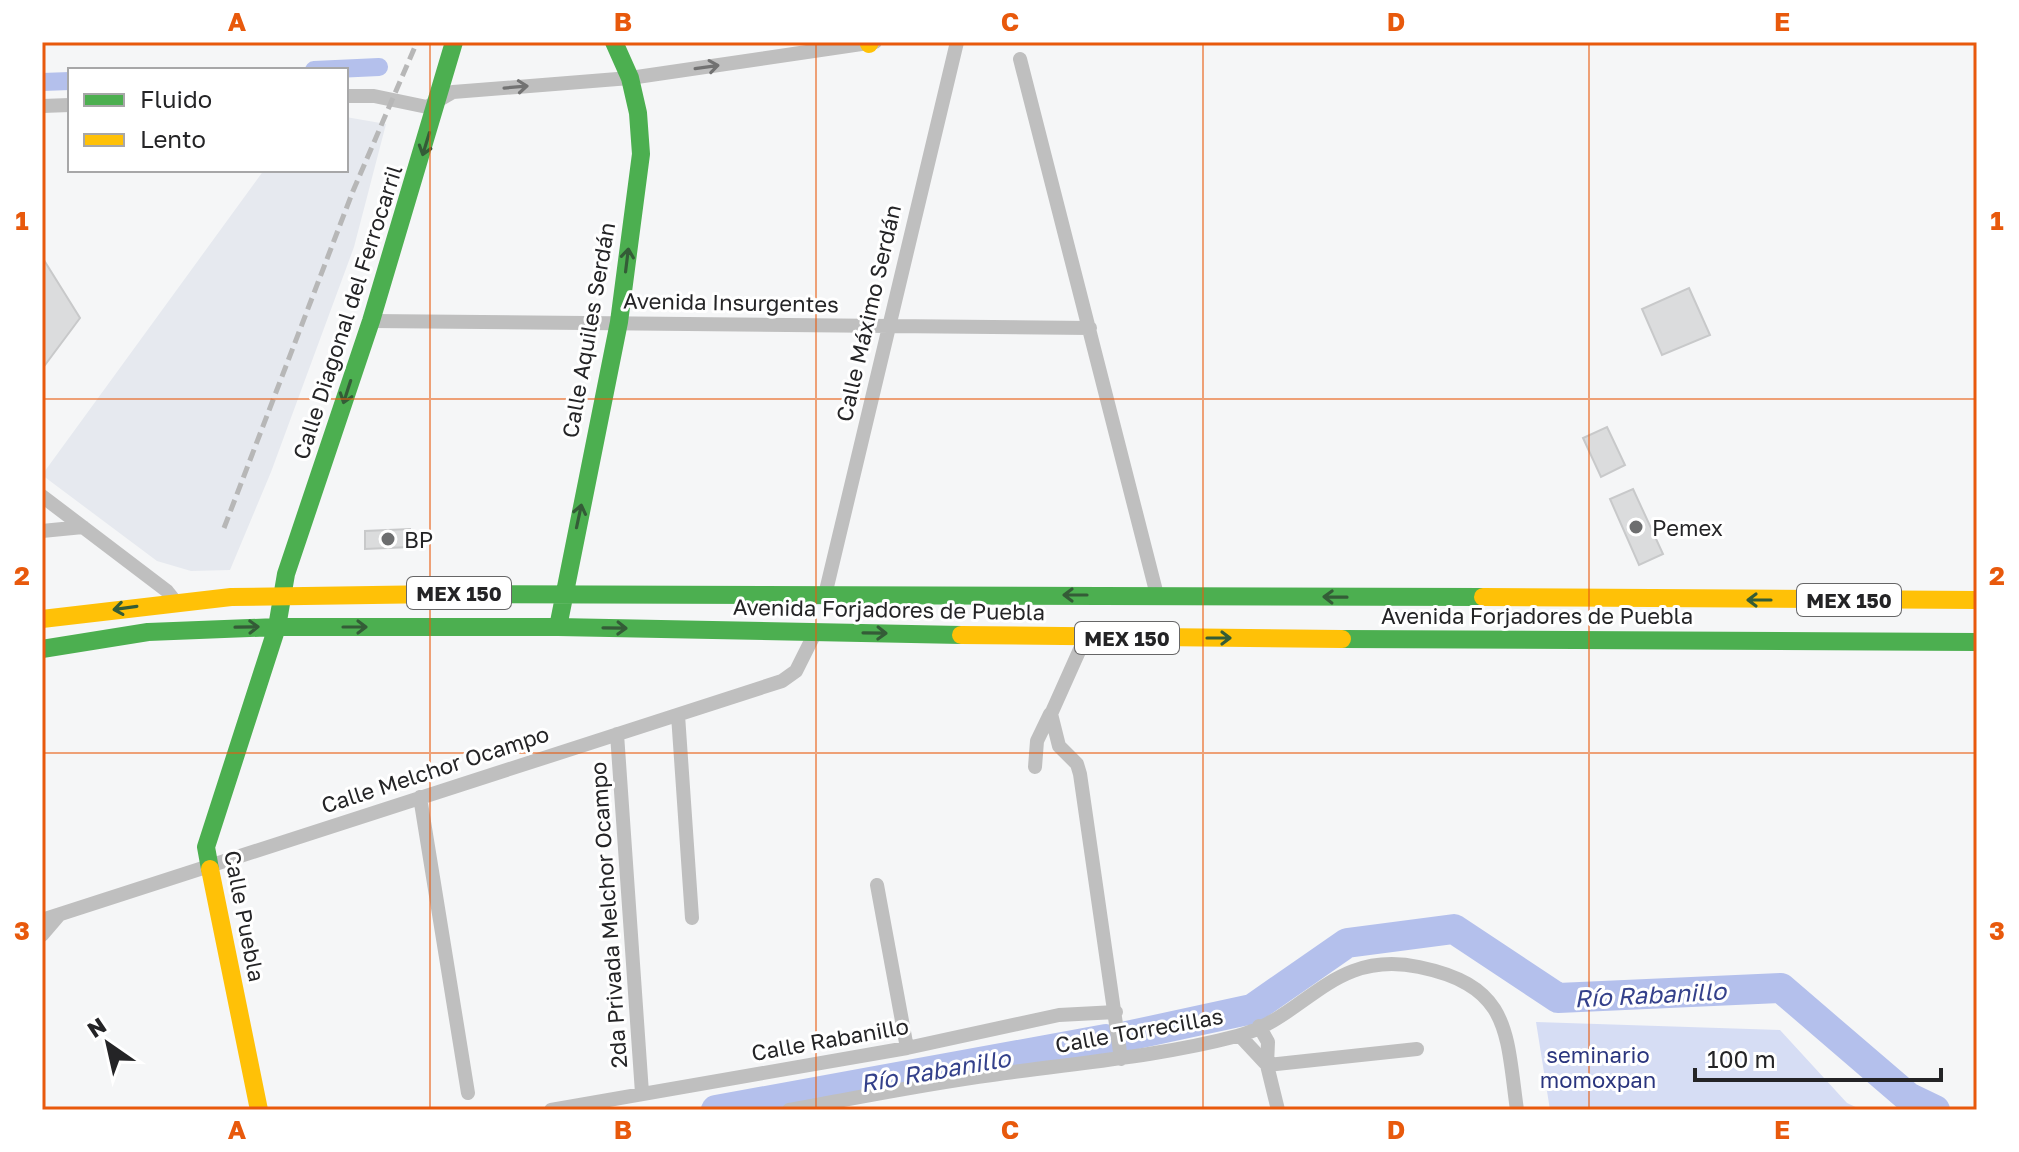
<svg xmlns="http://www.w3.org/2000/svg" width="2019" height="1152" font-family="'Golos Text',sans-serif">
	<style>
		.built { fill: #e6e9ef }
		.green { fill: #d6ddf4 }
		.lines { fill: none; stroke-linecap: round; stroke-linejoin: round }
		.canal { stroke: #b4c0ec; stroke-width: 18 }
		.river { stroke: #b4c0ec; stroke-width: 30 }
		.building { fill: #dbdcdd; stroke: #c8c9ca; stroke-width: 2 }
		.street { stroke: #bfbfbf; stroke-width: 14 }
		.fast { stroke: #4caf50; stroke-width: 18 }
		.slow { stroke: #ffc107; stroke-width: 18 }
		.rail { stroke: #b7b7b7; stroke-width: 5; stroke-dasharray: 12 6; stroke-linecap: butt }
		.oneway { stroke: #727272 }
		.oneway2 { stroke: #345c37 }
		.grid { fill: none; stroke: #e8590c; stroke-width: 2; stroke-opacity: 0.55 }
		.poi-dot { fill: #6d6e6f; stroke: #fff; stroke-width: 3 }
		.labels { text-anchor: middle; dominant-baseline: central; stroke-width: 6; stroke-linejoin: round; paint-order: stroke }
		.shield { fill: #fff; stroke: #666667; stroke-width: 2 }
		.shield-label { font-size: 20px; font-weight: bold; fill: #242426 }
		.street-label { font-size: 22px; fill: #242426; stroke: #fff }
		.poi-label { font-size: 22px; fill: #242426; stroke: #fff; text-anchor: start }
		.park-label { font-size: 22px; fill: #2a357e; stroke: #fff }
		.water-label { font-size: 24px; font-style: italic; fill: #34418b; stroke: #fff }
		.neatline { fill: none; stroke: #e8590c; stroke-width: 3 }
		.grid-label { font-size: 26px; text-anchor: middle; font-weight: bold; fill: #e8590c }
	</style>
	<rect width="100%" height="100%" fill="#f5f6f7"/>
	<path class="built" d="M346 117 386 124 354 247 271 472 230 570 191 571 157 561 42 475 264 170H346Z"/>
	<path class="green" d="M1536 1022 1780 1030 1847 1103 1862 1110H1550Z"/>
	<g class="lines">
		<path class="canal" d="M314 70 379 67
			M42 82 70 81"/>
		<path class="river" d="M1127 1036 1252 1009 1347 943 1454 929 1558 998 1781 988 1908 1097 1935 1110
			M716 1110 1106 1039"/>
	</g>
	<path class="building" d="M42 257 80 318 42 369Z
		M1689 288 1710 335 1662 355 1642 309Z
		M1607 427 1625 465 1601 477 1583 438Z
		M1633 489 1663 554 1639 565 1610 499Z
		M410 529V547L365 549V531Z"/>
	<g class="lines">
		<path class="street" d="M1020 59 1157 595
			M346 96H374L427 107 453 92 630 78 875 42
			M42 106 70 105
			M371 321 1090 328
			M42 496 167 591 175 601
			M42 531 83 527
			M825 595 957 42
			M1085 638 1051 714 1059 746 1077 764 1080 774 1121 1059
			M678 715 692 918
			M617 734 642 1093
			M1035 767 1037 741 1050 714
			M420 797 468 1093
			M877 885 907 1048
			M42 920 782 681 796 671 816 631
			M42 935 60 914
			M1259 1026 1268 1042 1267 1065 1278 1110
			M1240 1036 1267 1065 1417 1049
			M551 1110 907 1048 1059 1015 1116 1012
			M789 1110C856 1098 924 1084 992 1075 1074 1063 1157 1057 1237 1036 1306 1018 1332 949 1419 967 1511 986 1506 1032 1517 1110"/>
		<path class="fast" d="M440 594 1483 597
			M558 627 619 322 641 154 638 113 630 78 614 42
			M1342 639 1977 642
			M42 649 148 632 277 627H558L961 635
			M210 869 206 847 277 627 286 574 371 321 454 42"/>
		<path class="slow" d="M869 44 870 42
			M1483 597 1977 600
			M42 619 231 597 440 594
			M961 635 1342 639
			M210 869 259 1110"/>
		<path class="rail" d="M224 528 353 191 417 42"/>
	</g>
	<defs><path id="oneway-shaft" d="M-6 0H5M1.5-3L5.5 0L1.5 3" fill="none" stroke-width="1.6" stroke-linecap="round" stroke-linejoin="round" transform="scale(2)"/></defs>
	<g class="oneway">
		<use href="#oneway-shaft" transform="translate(707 67) rotate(-8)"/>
		<use href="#oneway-shaft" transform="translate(516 87) rotate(-5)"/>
	</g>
	<g class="oneway2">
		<use href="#oneway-shaft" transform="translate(426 144) rotate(107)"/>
		<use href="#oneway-shaft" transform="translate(627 260) rotate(-83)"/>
		<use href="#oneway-shaft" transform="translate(347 392) rotate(108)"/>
		<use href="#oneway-shaft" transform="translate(579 516) rotate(-78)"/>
		<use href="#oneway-shaft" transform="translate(1075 595) rotate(180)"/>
		<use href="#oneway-shaft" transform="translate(1335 597) rotate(-179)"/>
		<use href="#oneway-shaft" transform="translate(1759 600) rotate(180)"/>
		<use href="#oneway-shaft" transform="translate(125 608) rotate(172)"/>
		<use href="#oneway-shaft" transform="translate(247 627) rotate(-1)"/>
		<use href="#oneway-shaft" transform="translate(355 627)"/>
		<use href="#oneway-shaft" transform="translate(615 628) rotate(1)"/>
		<use href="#oneway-shaft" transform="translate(875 633) rotate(1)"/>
		<use href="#oneway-shaft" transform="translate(1219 638)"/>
	</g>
	<path class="grid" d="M430 42V1110M816 42V1110M1203 42V1110M1589 42V1110M42 399H1977M42 753H1977"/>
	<g class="poi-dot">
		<circle cx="1636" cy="527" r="8"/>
		<circle cx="388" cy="539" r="8"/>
	</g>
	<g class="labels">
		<g class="shield">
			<rect x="407" y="577" width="104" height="32" rx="6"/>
			<rect x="1797" y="584" width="104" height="32" rx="6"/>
			<rect x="1075" y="622" width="104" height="32" rx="6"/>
		</g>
		<g class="shield-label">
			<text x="459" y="593">MEX 150</text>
			<text x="1849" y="600">MEX 150</text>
			<text x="1127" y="638">MEX 150</text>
		</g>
		<g class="street-label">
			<text transform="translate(731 302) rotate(1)">Avenida Insurgentes</text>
			<text transform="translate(347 312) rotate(-72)">Calle Diagonal del Ferrocarril</text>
			<text transform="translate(868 313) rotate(-77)">Calle Máximo Serdán</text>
			<text transform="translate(588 330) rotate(-80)">Calle Aquiles Serdán</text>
			<text transform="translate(889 609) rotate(1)">Avenida Forjadores de Puebla</text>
			<text x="1537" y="615">Avenida Forjadores de Puebla</text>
			<text transform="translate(435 769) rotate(-18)">Calle Melchor Ocampo</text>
			<text transform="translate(608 915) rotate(-94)">2da Privada Melchor Ocampo</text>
			<text transform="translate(245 916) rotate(79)">Calle Puebla</text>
			<text transform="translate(1139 1030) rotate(-10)">Calle Torrecillas</text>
			<text transform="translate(830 1039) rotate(-10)">Calle Rabanillo</text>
		</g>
		<g class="poi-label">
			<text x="1652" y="527">Pemex</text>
			<text x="404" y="539">BP</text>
		</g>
		<g class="park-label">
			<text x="1598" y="1054">seminario<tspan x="1598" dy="25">momoxpan</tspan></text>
		</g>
		<g class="water-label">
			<text transform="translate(1650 994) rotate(-3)">Río Rabanillo</text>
			<text transform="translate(935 1070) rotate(-10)">Río Rabanillo</text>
		</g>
	</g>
	<rect width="2019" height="1152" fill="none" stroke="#ffffff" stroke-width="88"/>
	<rect x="68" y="68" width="280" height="104" fill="#ffffff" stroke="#a7a7a8" stroke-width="2"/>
	<rect x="84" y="94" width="40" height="12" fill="#4caf50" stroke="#a7a7a8" stroke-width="2"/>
	<text x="140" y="108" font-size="24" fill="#242426">Fluido</text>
	<rect x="84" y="134" width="40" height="12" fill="#ffc107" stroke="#a7a7a8" stroke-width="2"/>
	<text x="140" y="148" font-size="24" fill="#242426">Lento</text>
	<g transform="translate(108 1044) rotate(326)" stroke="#ffffff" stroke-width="6" paint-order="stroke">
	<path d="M0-6L14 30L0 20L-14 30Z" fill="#242426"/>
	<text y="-12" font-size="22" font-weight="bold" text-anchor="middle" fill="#242426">N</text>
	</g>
	<path d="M1695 1068v12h246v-12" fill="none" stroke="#242426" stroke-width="4"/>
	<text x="1707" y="1068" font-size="24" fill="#242426" stroke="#ffffff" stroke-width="6" paint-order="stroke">100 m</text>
	<rect x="44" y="44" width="1931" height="1064" class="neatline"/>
	<g class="grid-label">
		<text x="237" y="31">A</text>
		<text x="623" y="31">B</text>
		<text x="1010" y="31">C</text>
		<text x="1396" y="31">D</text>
		<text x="1782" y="31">E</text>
		<text x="22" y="230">1</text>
		<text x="1997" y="230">1</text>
		<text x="22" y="585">2</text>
		<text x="1997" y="585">2</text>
		<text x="22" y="940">3</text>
		<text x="1997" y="940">3</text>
		<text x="237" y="1139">A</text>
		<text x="623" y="1139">B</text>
		<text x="1010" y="1139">C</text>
		<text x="1396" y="1139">D</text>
		<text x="1782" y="1139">E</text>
	</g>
</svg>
